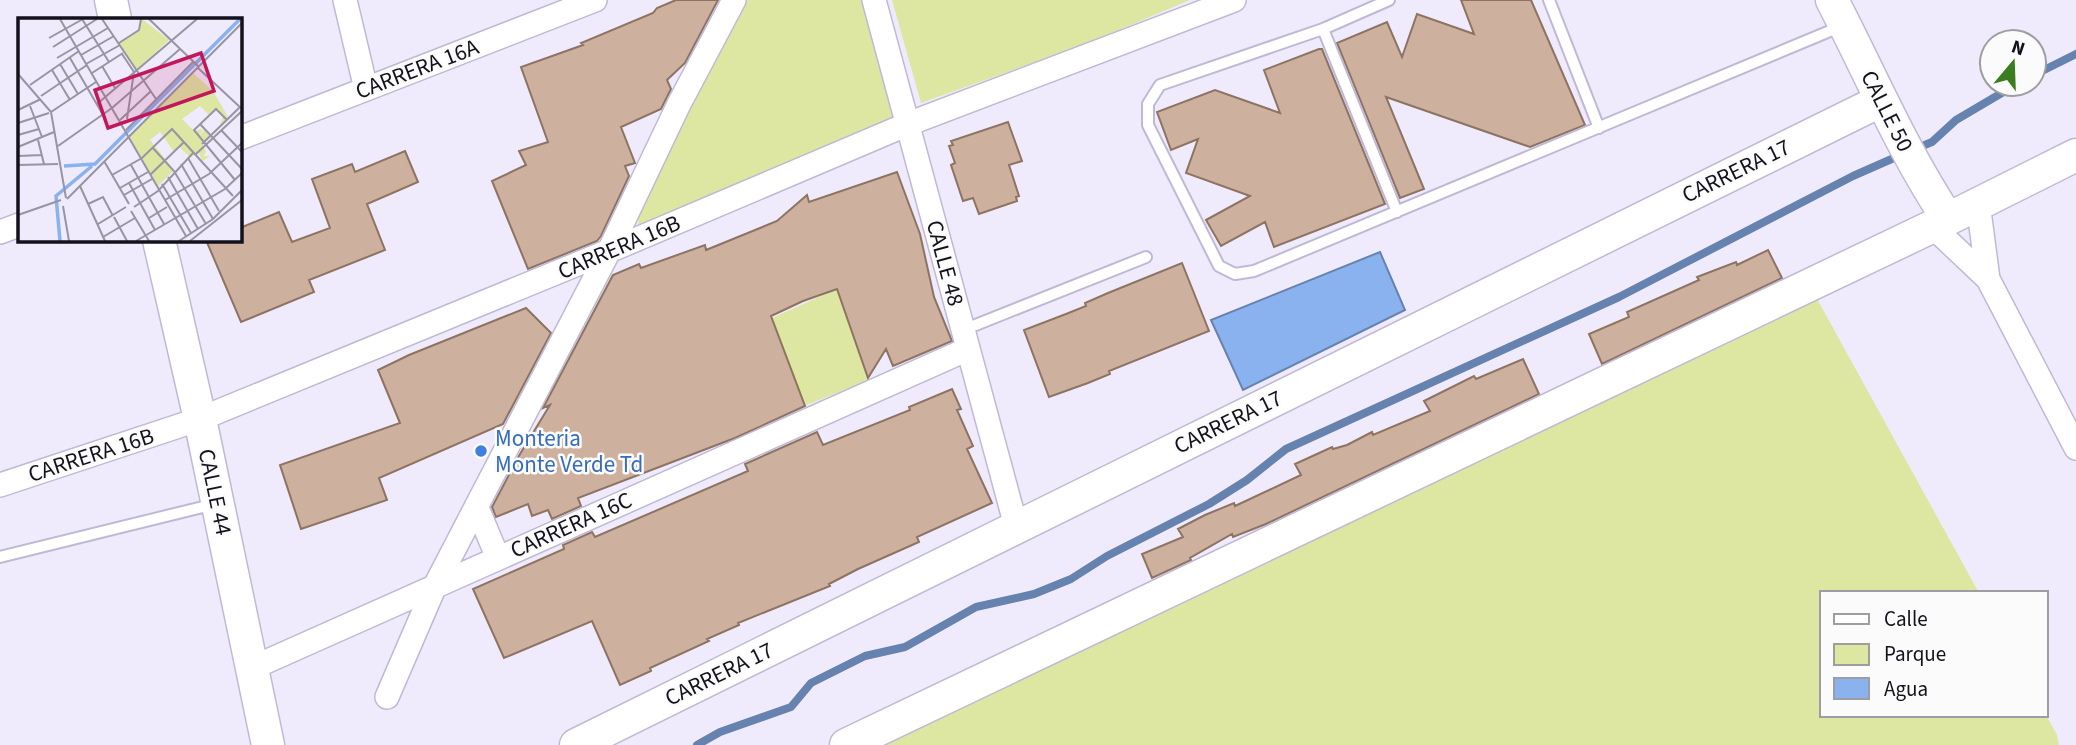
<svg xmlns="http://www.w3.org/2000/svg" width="2076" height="745" font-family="'Source Sans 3',sans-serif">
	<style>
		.green { fill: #dde7a1 }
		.water { fill: #8ab2ef; stroke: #6682af; stroke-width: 2 }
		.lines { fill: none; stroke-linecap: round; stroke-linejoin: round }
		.stream { stroke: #6682af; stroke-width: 8 }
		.building { fill: #cdb09e; stroke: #8d7362; stroke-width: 2 }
		.lane-casing { stroke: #c0b9d6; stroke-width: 14 }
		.street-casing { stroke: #c0b9d6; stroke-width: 26 }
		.secondary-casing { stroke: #c0b9d6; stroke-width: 35 }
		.lane { stroke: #fff; stroke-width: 10 }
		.street { stroke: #fff; stroke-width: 23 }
		.secondary { stroke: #fff; stroke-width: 32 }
		.shop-dot { fill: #3f7fe0; stroke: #fbfbfb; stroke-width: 2.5 }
		.labels { text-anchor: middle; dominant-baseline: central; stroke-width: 5; stroke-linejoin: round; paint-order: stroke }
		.street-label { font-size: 23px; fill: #13111b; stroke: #fbfbfb }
		.shop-label { font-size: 23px; fill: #366cbe; stroke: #fbfbfb; text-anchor: start }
		.inset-river { fill: none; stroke: #8ab2ef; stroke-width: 3.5 }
		.inset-road { fill: none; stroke: #9794a3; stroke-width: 2 }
		.view { fill: #c2185b; fill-opacity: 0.15; stroke: #c2185b; stroke-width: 3.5 }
		.inset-edge { fill: none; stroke: #13111b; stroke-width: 3.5 }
	</style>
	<rect width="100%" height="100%" fill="#efebfd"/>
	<path class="green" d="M748 0H862L895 124 637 233 640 207 693 86Z
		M892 0H1190L1083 45 921 103Z
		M837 289 869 380 804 406 772 318Z
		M1816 297 1979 593H1822V715H2046L2057 735 2059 745H881Z"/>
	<path class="water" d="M1380 252 1405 310 1243 390 1211 320Z"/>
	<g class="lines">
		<path class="stream" d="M2034 75 2076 54
			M1915 149 1932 142 1956 120 2017 84
			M697 745 720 732 791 707 811 683 865 656 905 647 976 607 1034 594 1071 579 1107 556 1209 504 1247 480 1286 449 1619 297 1853 176 1903 154"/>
	</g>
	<path class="building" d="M676 0H718L685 63 667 80 671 89 661 109 621 127 635 163 625 166 629 176 601 236 597 241 528 269 492 181 526 165 519 151 548 142 521 67 583 45 581 43 653 13 657 8Z
		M1461 0H1531L1585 125 1530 147 1386 97 1424 189 1400 198 1337 43 1387 22 1402 57 1417 14 1474 34Z
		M1319 49H1322L1385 204 1274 247 1265 222 1221 246 1206 220 1250 196 1186 173 1198 139 1171 150 1157 112 1215 90 1280 113 1264 70Z
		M1008 122 1022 161 1009 165 1019 196 1016 197 1017 201 979 214 973 198 963 201 951 165 955 163 949 146 953 145 951 141Z
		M405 151 418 182 367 204 385 250 309 280 314 292 241 322 206 240H240V228L279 212 292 242 330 228 312 179 352 164 355 172Z
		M897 172 920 234 934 297 952 341 893 366 886 349 868 378 837 289 803 301 771 316 805 406 735 438 578 498 581 506 552 519 548 510 532 516 528 504 496 517 492 507 520 454 550 405 543 408 613 275 639 264 641 268 705 245 706 250 777 221 807 195 809 202Z
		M1768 250 1782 278 1602 364 1589 334 1629 317 1627 312 1699 280 1697 277 1736 262 1737 265Z
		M1182 263 1209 331 1109 371 1110 374 1088 383 1049 397 1024 330 1066 314 1086 306 1085 303 1108 293Z
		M526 308 551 333 503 424 379 478 387 500 301 529 280 465 400 423 378 370 409 355Z
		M1523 359 1539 394 1266 524 1233 537 1232 534 1190 558 1191 560 1152 578 1142 554 1183 537 1178 529 1205 515 1234 503 1235 506 1301 475 1295 464 1317 454 1332 447 1333 449 1347 445 1372 432 1373 435 1430 411 1424 401 1474 376 1476 379Z
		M952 389 961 409 957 410 973 446 967 449 992 503 917 537 919 542 858 569 829 584 830 586 738 623 739 625 707 639 709 641 650 668 651 671 620 685 592 621 504 658 473 589 564 549 563 545 592 532 595 537 748 471 745 464 817 432 823 445 910 410 909 407Z"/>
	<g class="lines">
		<g class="lane-casing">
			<path id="lane" d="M1389 0 1323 29 1160 85 1148 104V125L1219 266 1235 274 1254 271 1842 26
				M1549 0 1599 128
				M1323 29 1397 212
				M963 330 1146 257
				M0 557 215 504"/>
		</g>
		<g class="street-casing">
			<path id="street" d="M345 0 366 89
				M874 0 1016 526
				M240 138 595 0
				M1978 203 1988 279
				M1932 226 1988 279 2076 448
				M0 232 19 225
				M0 485 200 419 609 251 908 124 1234 0
				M477 508 498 558
				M252 668 968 349
				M387 697 434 588 609 251 679 104 734 0"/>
		</g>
		<g class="secondary-casing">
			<path id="secondary" d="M111 0 115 19
				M1832 0C1871 75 1901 148 1948 219
				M159 240 200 419 268 745
				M576 745 1880 101
				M846 745 1948 219 2076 155"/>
		</g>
		<use href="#lane" class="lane"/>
		<use href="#street" class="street"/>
		<use href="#secondary" class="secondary"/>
	</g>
	<circle class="shop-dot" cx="481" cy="451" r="7"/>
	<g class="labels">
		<g class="street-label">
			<text transform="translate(417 69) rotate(-21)">CARRERA 16A</text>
			<text transform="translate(1887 111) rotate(63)">CALLE 50</text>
			<text transform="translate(1736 171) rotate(-26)">CARRERA 17</text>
			<text transform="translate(619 247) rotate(-23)">CARRERA 16B</text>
			<text transform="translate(945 263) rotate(75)">CALLE 48</text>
			<text transform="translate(1228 422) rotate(-26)">CARRERA 17</text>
			<text transform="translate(91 455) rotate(-18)">CARRERA 16B</text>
			<text transform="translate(215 492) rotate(78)">CALLE 44</text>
			<text transform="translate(571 525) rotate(-24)">CARRERA 16C</text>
			<text transform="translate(719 674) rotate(-26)">CARRERA 17</text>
		</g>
		<g class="shop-label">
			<text x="495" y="438">Monteria<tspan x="495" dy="26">Monte Verde Td</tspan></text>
		</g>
	</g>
	<g transform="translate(18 18)">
		<rect width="224" height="224" fill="#efebfd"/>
		<path d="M124 1 151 22 119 51 101 26 121 12ZM175 55 195 73 210 99 201 109 205 99 198 91 191 97 182 88 164 101 176 113 185 111 180 120 186 112 192 118 184 126 188 134 185 138H192L188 141 184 143 181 134 172 139 161 129 156 134 142 114 132 122 156 152 140 168 111 118Z" fill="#dde7a1"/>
		<path class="inset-river" d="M46 148 77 146 222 1M42 223 38 178 74 148"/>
		<path class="inset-road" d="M42 1 168 218M64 1 91 44M84 1 138 81M131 1 181 49M31 20 65 1M101 25 121 12 123 1M35 29 79 1M104 36 116 54 109 101M63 37 96 18M39 40 90 10M52 40 85 97M42 46 60 76M68 46 102 27M84 48 97 70M180 50 224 91M34 52 52 82M74 55 105 35M0 56 33 94 48 180M12 67 61 33M23 78 69 47M79 86 179 1M12 88 24 119M0 92 23 81M33 94 78 64M102 102 133 73M209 102 198 91 176 112 217 162M0 105 31 95M182 106 224 151M108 112 175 44M203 112 224 134M0 117 21 111M20 122 26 146M184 126 222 89M40 128 94 90 162 31M0 129 36 114M134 129 156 153 188 206M178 136 224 93M0 138 24 137M170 140 201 193M86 143 111 186M163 146 195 201M0 147 40 146M113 147 146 206M133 156 166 124M94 157 124 140 154 111 215 178M150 159 180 211M111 165 137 212M144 166 173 215M62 168 87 223M102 170 130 154M106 177 134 161M49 181 224 5M147 182 191 156 224 125M70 186 85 179 95 198M45 188 51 223M116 189 140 173 176 134M113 193 131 223M0 197 43 182M96 199 109 223M131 200 149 189M80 206 108 189M85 219 117 200M118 223 207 171 224 155M161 223 195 201 224 172M172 223 224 182"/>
		<path class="view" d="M183 35 196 73 90 110 77 72Z"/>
		<rect width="224" height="224" class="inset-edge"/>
	</g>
	<rect x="1820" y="591" width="228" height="126" fill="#fbfbfb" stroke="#9e9da1" stroke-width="2"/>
	<rect x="1834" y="614" width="35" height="10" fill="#ffffff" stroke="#9e9da1" stroke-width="2"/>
	<text x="1884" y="626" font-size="21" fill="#13111b">Calle</text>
	<rect x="1834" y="644" width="35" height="21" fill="#dde7a1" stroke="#9e9da1" stroke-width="2"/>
	<text x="1884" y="661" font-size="21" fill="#13111b">Parque</text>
	<rect x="1834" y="678" width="35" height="21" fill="#8ab2ef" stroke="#9e9da1" stroke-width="2"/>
	<text x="1884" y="696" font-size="21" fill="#13111b">Agua</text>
	<g transform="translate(2013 63) rotate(19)"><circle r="33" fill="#fbfbfb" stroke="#9e9da1" stroke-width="2"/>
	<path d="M0-5L12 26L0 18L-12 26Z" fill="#3b7e20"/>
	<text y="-10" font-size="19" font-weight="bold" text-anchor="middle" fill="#13111b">N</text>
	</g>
</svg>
